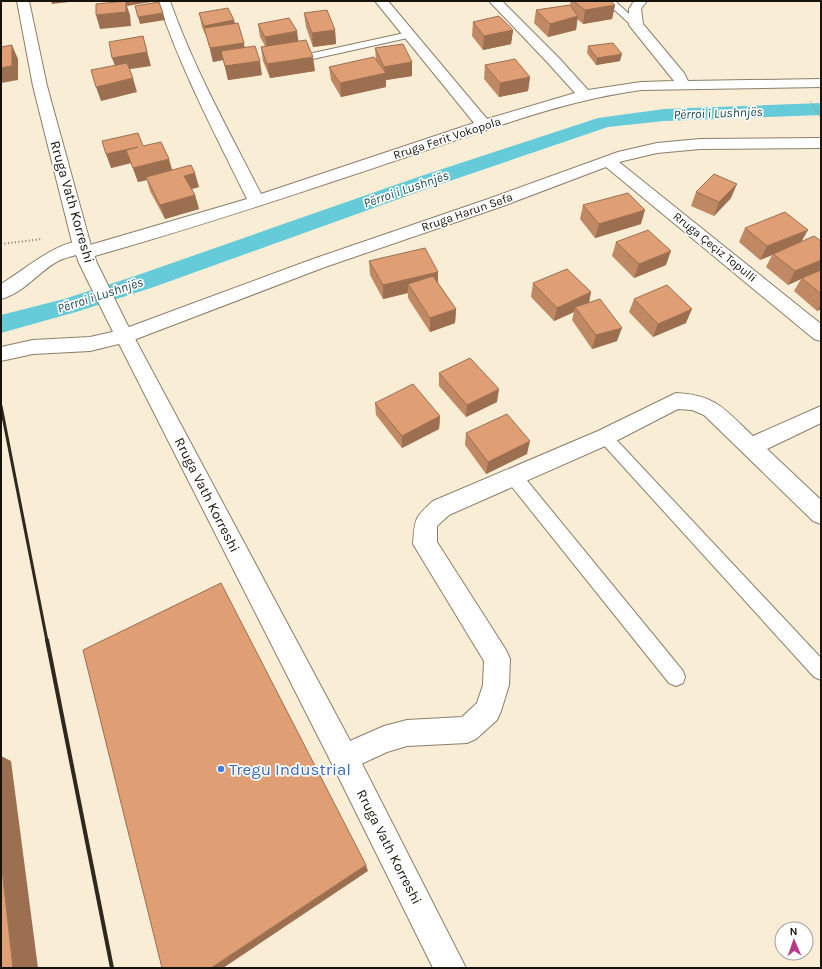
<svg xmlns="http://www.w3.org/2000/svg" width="822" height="969" font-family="Karla,sans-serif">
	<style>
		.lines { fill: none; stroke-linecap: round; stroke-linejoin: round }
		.canal { fill: #65cbd9; fill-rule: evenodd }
		.lane-casing { stroke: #8a7f6a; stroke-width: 2 }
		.street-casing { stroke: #8a7f6a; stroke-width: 2 }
		.secondary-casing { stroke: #8a7f6a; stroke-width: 2 }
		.path-far1 { stroke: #817969; stroke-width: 1.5; stroke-dasharray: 0.5 2; stroke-linecap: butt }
		.path { stroke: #817969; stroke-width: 2; stroke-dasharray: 1 2.5; stroke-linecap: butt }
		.lane { fill: #fff; fill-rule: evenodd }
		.street { fill: #fff; fill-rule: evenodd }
		.secondary { fill: #fff; fill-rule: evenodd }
		.rail-far1 { stroke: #2e281f; stroke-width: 3 }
		.rail { stroke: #2e281f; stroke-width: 4 }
		.wall { fill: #c08863 }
		.shaded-wall { fill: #9c6f50 }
		.building { fill: #df9e73; stroke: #9c6f50 }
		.shop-dot { fill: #3f7fe0; stroke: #fff; stroke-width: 1.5 }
		.labels { text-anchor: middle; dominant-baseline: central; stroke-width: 3.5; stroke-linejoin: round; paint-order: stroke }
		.far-street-label { font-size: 12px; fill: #17120a; stroke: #fff }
		.far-water-label { font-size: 13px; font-style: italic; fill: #19484e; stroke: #fff }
		.street-label { font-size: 14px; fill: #17120a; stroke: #fff }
		.near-shop-label { font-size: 17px; fill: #366cbe; stroke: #fff; text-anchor: start }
	</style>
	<rect width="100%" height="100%" fill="#f9edd5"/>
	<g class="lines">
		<path class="canal" d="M821 103V115L664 121 608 127 432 187 151 288 76 312 1 333V315L64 299 135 276 418 177 598 118 664 109Z"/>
		<g class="lane-casing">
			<path id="lane" d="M605 1H615L639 23 641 25 639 27H633Z
				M409 32 414 35 412 37 313 59 308 56 313 53Z
				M605 431 610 433 821 658V680L814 677 600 441 597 437 600 433Z
				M514 470 520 472 683 671 685 677 683 683 676 686 669 683 508 482 506 477 508 472Z"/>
		</g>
		<g class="street-casing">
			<path id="street" d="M158 1H170C194 69 229 131 261 194L474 123 375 1H388L487 119 575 93 548 63 489 1H502L558 57 588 90 641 82 674 81 629 25V9L634 1H647L641 9 643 24 684 73 688 81 821 79V87L641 90C560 101 489 130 412 155 303 192 195 228 84 259L78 257 76 255C70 257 64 258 58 261 38 272 24 293 1 299V284C22 272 63 235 88 242L90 245 247 199C215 134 181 70 158 1Z
				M821 138V148L700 149 657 153 619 162 821 324V341L814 339 606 167 503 206 325 267 131 341 90 351 33 354 1 361V347L33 340 90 337 121 330 313 259 491 198 618 152 657 143 700 139Z
				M676 393C717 395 725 410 753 436L821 406V423L767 449 821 500V524L813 521 704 415 692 410 678 409 612 443 449 515 437 526V542L506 650 510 659 509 685 501 711 497 720 476 739 467 743 407 746 387 752 344 772 334 768 330 758 334 748 384 726 407 720 462 717 477 703 483 685 484 661 413 544C415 519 414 518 433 501L598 431Z"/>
		</g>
		<g class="secondary-casing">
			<path id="secondary" d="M17 1H29L47 86 91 246 97 263 126 322 354 748 466 968H433L334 768 108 322 79 263 73 246 33 86Z"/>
		</g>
		<path class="path-far1" d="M810 101 821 118"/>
		<path class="path" d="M1 244 42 239"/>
		<use href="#lane" class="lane"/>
		<use href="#street" class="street"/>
		<use href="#secondary" class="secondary"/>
		<path class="rail-far1" d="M1 406 47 641"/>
		<path class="rail" d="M47 640 112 968"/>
	</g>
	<path class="wall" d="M571 1H611L615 5 612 19 583 24 577 19 576 30 548 37 534 23 536 10 570 5Z
		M199 13 234 20 235 24 244 48 262 75 228 80 223 60 213 62 207 38 202 27Z
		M304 13 335 30 336 44 313 47 306 27Z
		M473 22 513 30 511 44 483 50 472 36Z
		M258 24 298 41 315 71 270 78 263 61 261 47 265 46 260 37Z
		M588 46 620 61 596 65 587 53Z
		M375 48 412 62V76L386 80V87L341 97 331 80 329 67 376 59Z
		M485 65 530 77 528 91 499 97 484 79Z
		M143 146 172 170 199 187 191 189 195 195 199 209 165 219 150 191 147 180 138 182 131 163 111 168Z
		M696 192 731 198 714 216 691 206Z
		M583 205 641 224 595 238 580 219Z
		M745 228 802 241 821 270V309L817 311 794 291 801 279 788 285 766 267 772 255 760 260 739 242Z
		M616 242 666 265 634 278 612 256Z
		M369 261 438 283 456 309 455 323 430 332 408 298V293L383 299 370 275Z
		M533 283 591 292 589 303 617 341 592 349 572 320 574 312 554 321 531 297Z
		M634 299 686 323 653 337 629 312Z
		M439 373 497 402 466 417 439 386Z
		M375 403 440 416 439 429 402 448 376 415Z
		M466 433 527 454 486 474 465 445Z"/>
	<path class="shaded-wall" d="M51 1H78L52 4Z
		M125 1H157L127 6 130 15 131 26 100 29 96 15Z
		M615 5 612 19 583 24 585 10Z
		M163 13 165 20 140 24 138 17Z
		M578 16 576 30 548 37 550 24Z
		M234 20 237 34 208 39 204 26Z
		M335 30 336 44 313 47 312 33Z
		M513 30 511 44 483 50 484 36Z
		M297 31 299 45 268 51 265 37Z
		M143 36 151 66 117 71 112 58Z
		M244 43 246 57 221 51 223 60 213 62 210 48Z
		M12 45 18 59V80L1 83V68Z
		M622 54 620 61 596 65 597 58Z
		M313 57 315 71 270 78 267 64Z
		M260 61 262 75 228 80 225 66Z
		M412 62V76L386 80V87L341 97 340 83 385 73 384 67Z
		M530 77 528 91 499 97 500 83Z
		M133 78 137 92 101 101 96 87Z
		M138 147 126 150 131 163 111 168 106 154Z
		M169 159 173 173 146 177 147 180 138 182 133 168Z
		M195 173 199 187 188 190 184 176Z
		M737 184 731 198 714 216 719 202Z
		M195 195 199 209 165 219 160 205Z
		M645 210 641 224 595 238 599 224Z
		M808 230 800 244 773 254 772 255 760 260 767 246Z
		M671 251 666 265 634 278 639 264Z
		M821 260V270L802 278 801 279 788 285 795 271Z
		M438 272V285L408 284V293L383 299V285Z
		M591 292 588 306 575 307 574 312 554 321 557 308Z
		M821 304V309L817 311Z
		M456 309 455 323 430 332V318Z
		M692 309 686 323 653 337 658 324Z
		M622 328 617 341 592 349 596 335Z
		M499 389 497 402 466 417 467 405Z
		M440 416 439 429 402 448V436Z
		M530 441 527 454 486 474 488 462Z
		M1 756 11 761 38 968H13L1 860Z
		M366 865 368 871 223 968H211Z"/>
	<path class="building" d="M126 1V12L96 15V4Z
		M573 1H611L615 5 585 10Z
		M159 2 163 13 138 17 135 6Z
		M570 5 578 16 550 24 536 10Z
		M228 8 234 20 204 26 199 13Z
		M327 10 335 30 312 33 304 13Z
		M499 16 513 30 484 36 473 22Z
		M289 18 297 31 265 37 258 24Z
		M238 23 244 43 210 48 204 28Z
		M143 36 147 52 112 58 109 42Z
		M306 40 313 57 267 64 261 47Z
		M613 43 622 54 597 58 588 46Z
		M403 44 412 62 384 67 375 48Z
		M12 45V66L1 68V47Z
		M255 46 260 61 225 66 221 51Z
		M374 57 386 73 340 83 329 67Z
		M515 59 530 77 500 83 485 65Z
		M127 63 133 78 96 87 91 70Z
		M138 133 143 146 161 142 169 159 133 168 126 150 138 147 106 154 102 141Z
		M191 165 195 173 184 176 195 195 160 205 146 177Z
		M714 174 737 184 719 202 696 192Z
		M628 193 645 210 599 224 583 205Z
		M785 212 808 230 767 246 745 228Z
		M648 230 671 251 639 264 616 242Z
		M814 236 821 241V260L795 271 773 254Z
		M425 248 438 272 383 285 369 261Z
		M567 269 591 292 557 308 533 283Z
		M821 270V294L802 278Z
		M433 276 456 309 430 318 408 284Z
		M667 285 692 309 658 324 634 299Z
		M600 299 622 328 596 335 575 307Z
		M470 358 499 389 467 405 439 373Z
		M413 384 440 416 402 436 375 403Z
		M507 414 530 441 488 462 466 433Z
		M221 583 366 865 211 968H162L83 650Z
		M1 860 13 968H1Z"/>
	<circle class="shop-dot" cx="221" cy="769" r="4"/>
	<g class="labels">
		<g class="far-street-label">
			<text transform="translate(447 138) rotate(-18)">Rruga Ferit Vokopola</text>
			<text transform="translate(467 212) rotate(-19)">Rruga Harun Sefa</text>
			<text transform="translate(715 247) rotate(39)">Rruga Çeçiz Topulli</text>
		</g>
		<g class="far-water-label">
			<text transform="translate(718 113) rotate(-2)">Përroi i Lushnjës</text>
			<text transform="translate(406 189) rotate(-19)">Përroi i Lushnjës</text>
			<text transform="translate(100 295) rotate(-18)">Përroi i Lushnjës</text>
		</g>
		<g class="street-label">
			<text transform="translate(72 202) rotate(74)">Rruga Vath Korreshi</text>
			<text transform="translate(207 495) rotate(63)">Rruga Vath Korreshi</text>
			<text transform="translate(389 847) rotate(63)">Rruga Vath Korreshi</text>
		</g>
		<g class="near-shop-label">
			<text x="229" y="769">Tregu Industrial</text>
		</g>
	</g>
	<rect width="822" height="969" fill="none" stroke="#17120a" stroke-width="4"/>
	<g transform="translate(794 941) rotate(358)"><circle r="19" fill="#ffffff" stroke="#a2a09d"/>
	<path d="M0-3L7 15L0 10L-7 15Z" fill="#b83986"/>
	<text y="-6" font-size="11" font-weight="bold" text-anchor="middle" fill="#17120a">N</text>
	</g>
</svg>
